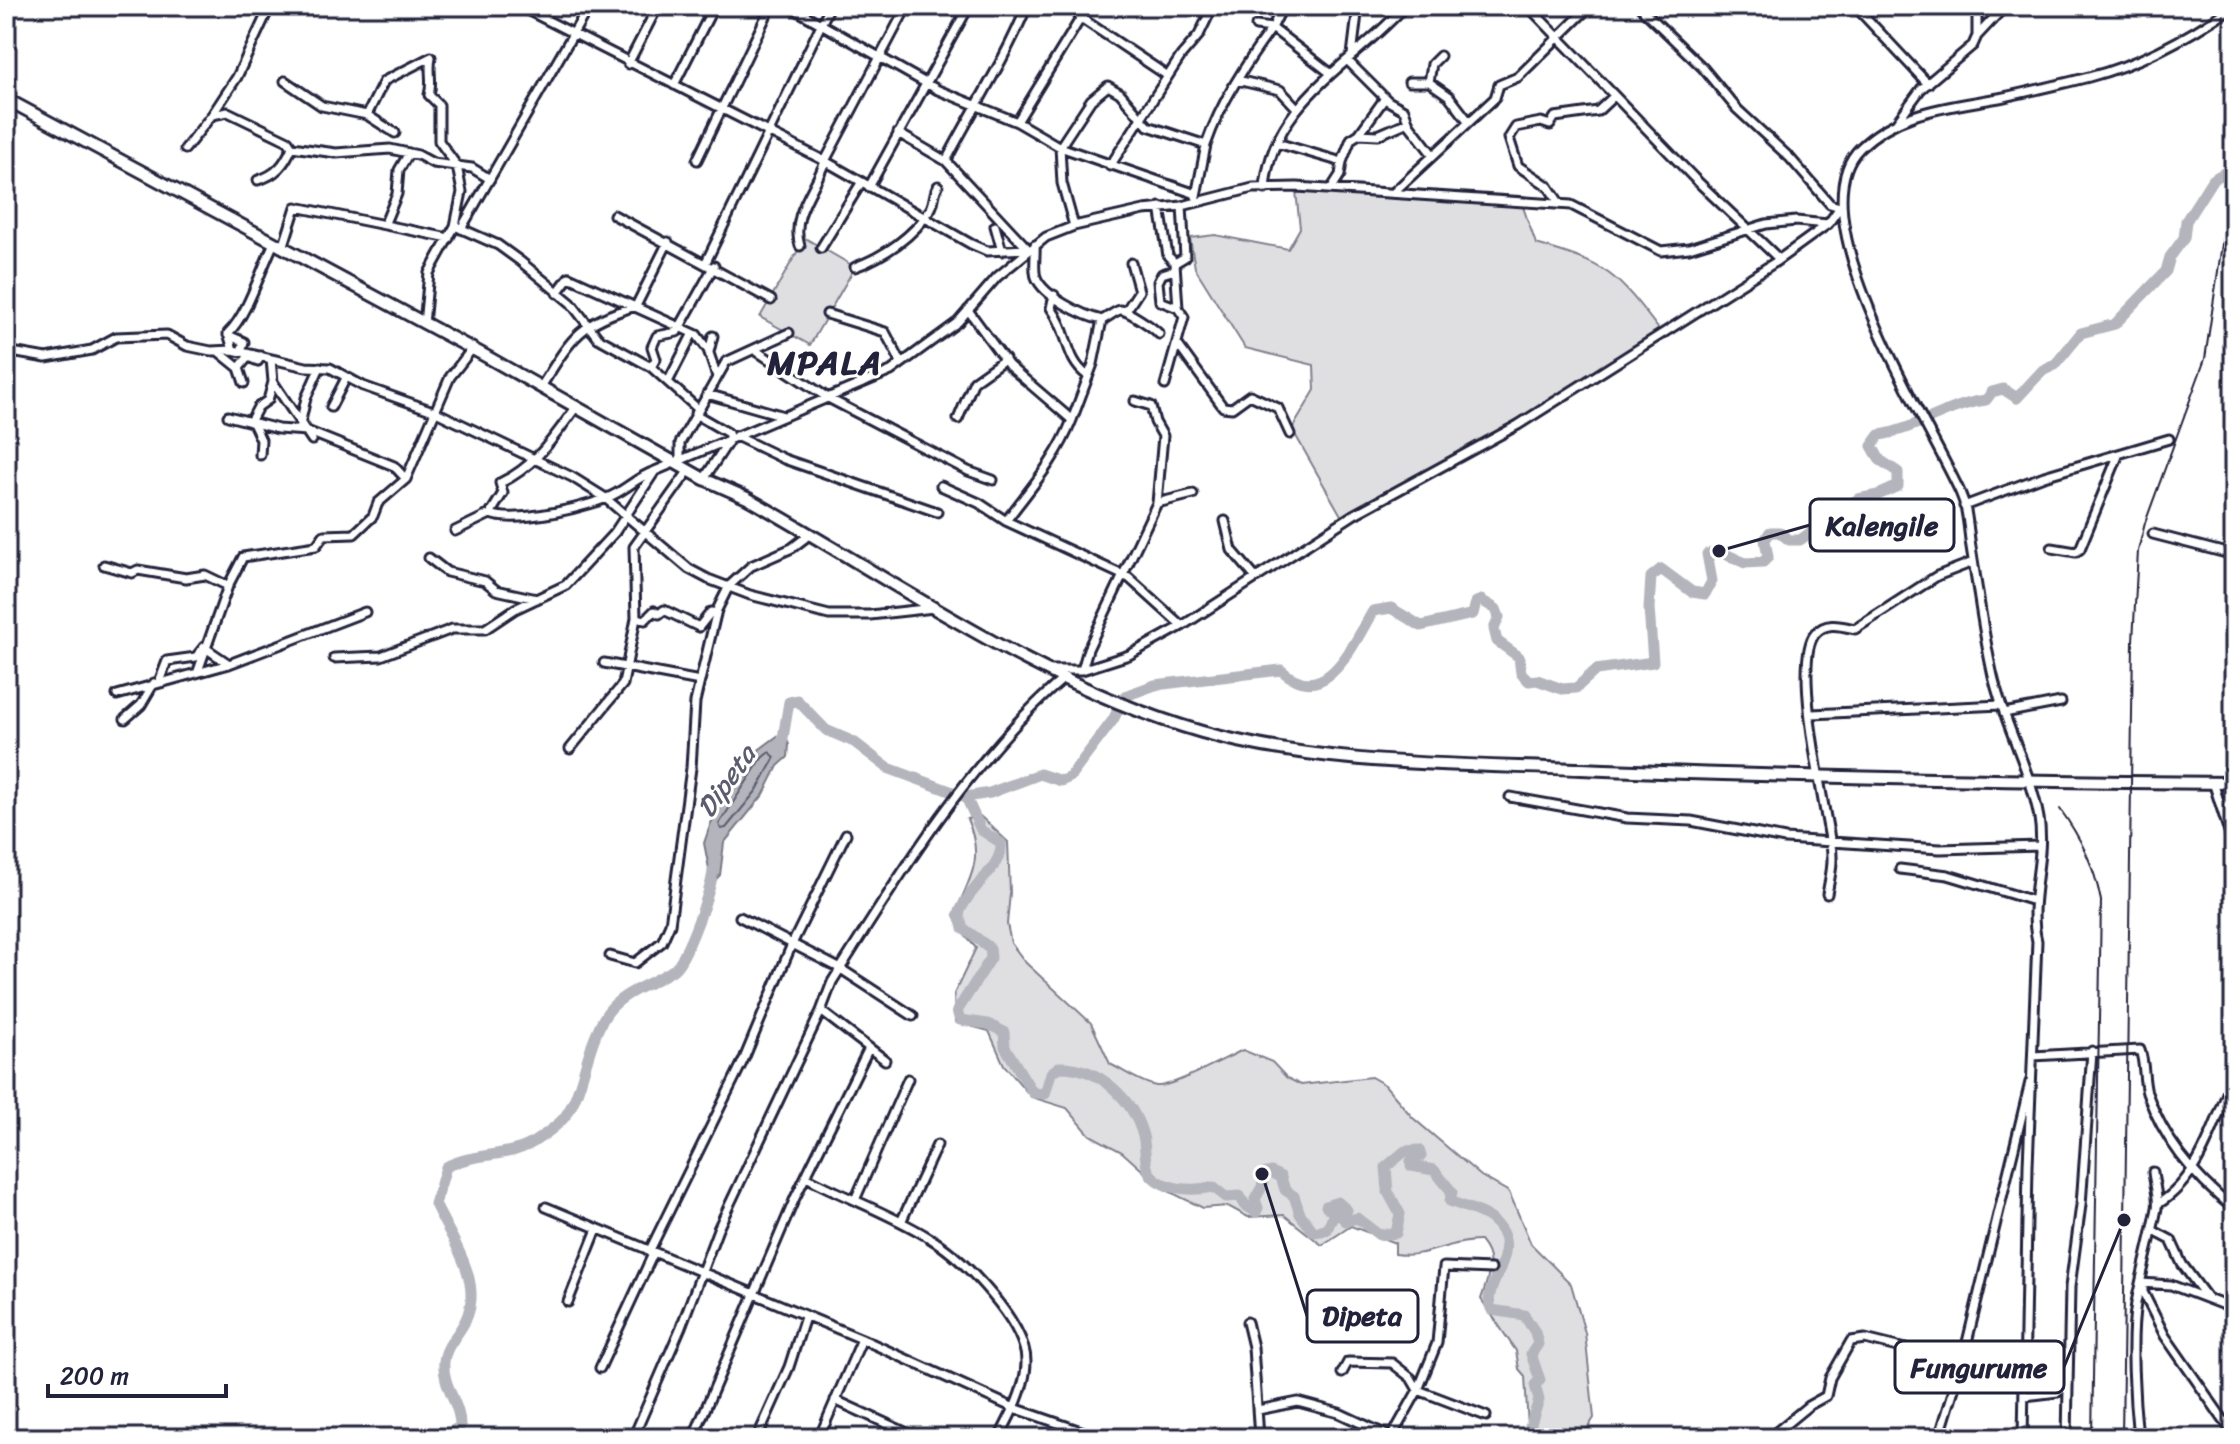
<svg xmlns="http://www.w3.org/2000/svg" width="2240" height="1444" font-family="Sriracha,sans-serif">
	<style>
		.green { fill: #dfdfe2; stroke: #80808e; stroke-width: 2 }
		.water { fill: #b4b4bc; stroke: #7a7a88; stroke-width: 2 }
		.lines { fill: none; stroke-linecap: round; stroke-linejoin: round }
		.shore { stroke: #5c5c6f; stroke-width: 2 }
		.river { stroke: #b4b4bc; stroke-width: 11 }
		.minor-casing { stroke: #22223b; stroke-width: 13 }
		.highway-casing { stroke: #22223b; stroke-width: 16 }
		.minor { stroke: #fff; stroke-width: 7 }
		.highway { stroke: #fff; stroke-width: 10 }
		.rail { stroke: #22223b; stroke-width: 2 }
		.labels { text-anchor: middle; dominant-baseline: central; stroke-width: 6; stroke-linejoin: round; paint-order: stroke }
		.water-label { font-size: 28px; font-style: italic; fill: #5c5c6f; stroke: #fff }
		.district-label { font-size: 34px; font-weight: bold; letter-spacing: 2px; fill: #22223b; stroke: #fff }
		.leader { fill: none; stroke: #22223b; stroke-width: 3 }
		.callout-dot { fill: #22223b; stroke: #fff; stroke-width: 3 }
		.callout { fill: #fff; stroke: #22223b; stroke-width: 3 }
		.callout-label { font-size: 28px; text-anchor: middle; font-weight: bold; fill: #22223b }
	</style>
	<rect width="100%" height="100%" fill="#fff"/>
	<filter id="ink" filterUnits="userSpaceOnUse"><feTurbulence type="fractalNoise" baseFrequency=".0125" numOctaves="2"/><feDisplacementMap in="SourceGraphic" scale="16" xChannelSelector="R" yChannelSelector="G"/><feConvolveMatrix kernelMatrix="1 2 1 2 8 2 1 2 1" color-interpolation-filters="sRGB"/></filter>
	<g filter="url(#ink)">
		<path class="green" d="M1296 191 1429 197 1523 207 1536 244C1609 265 1615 272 1660 331L1516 423 1343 519 1292 429 1315 390 1314 365 1245 348 1195 268 1190 238 1215 235 1288 249 1300 228Z
			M805 238 855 267 810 345 760 317Z
			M980 816 1008 842 1010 893 1007 924 1011 943 1026 963 1091 1023 1110 1064C1124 1071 1141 1083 1156 1086 1171 1088 1225 1058 1243 1050L1272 1062 1287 1078 1301 1085 1371 1077 1385 1085 1413 1118 1481 1176 1509 1192 1531 1244 1571 1284 1585 1333 1594 1418 1581 1438H1515L1526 1434 1528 1428 1525 1376 1519 1369 1516 1351 1481 1299C1488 1278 1497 1260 1480 1241 1451 1240 1424 1259 1395 1254V1243L1351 1226 1322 1245 1284 1215 1248 1217 1228 1206 1203 1208 1162 1188 1122 1152 1090 1135 1067 1108 1031 1097 1004 1065 989 1031 955 1022 954 994 976 948 962 932 954 915C970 878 985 859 967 819Z"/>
		<path class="water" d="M784 731 789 745 788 757 778 766 764 794 724 843 720 875 712 884 704 843 711 823 756 752Z"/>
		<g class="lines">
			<path class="shore" d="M769 752 775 757 757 790 726 828 721 829 719 824 762 758Z"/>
			<path class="river" d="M782 744 789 702 797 700 826 730 854 742 888 768 966 797 981 830 1001 843C1003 868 969 886 959 914L963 928 990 948 991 958 957 1011 960 1020 988 1024 1004 1032 1005 1047 1033 1093 1045 1094 1051 1073 1059 1067C1099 1066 1133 1099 1143 1136 1146 1147 1144 1164 1149 1172 1161 1191 1194 1191 1213 1187L1226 1197 1240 1196 1245 1205 1256 1212 1258 1208 1255 1199 1263 1185 1262 1174 1271 1172 1281 1177 1285 1190 1294 1196 1300 1214 1314 1232 1327 1230 1334 1213 1326 1206 1338 1202 1347 1210 1342 1217 1346 1221 1357 1218 1379 1235 1396 1233 1400 1214 1388 1192 1386 1167 1405 1151 1419 1150 1421 1156 1411 1161V1166L1434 1170 1452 1192 1450 1201C1463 1207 1479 1210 1491 1219 1530 1251 1477 1286 1492 1310L1524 1315 1535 1332 1538 1344 1531 1354 1540 1380 1535 1385 1539 1400 1526 1438
				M966 797 990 793 1040 774 1061 781 1070 777 1113 720 1125 696 1155 685 1281 670C1327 711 1354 642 1373 611L1391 608 1421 626 1473 614 1476 602 1481 600 1496 609 1499 617 1494 629 1497 641 1519 657 1521 673 1529 681 1537 680 1562 689 1576 688 1596 670 1653 662 1649 608 1651 577 1661 569 1692 592 1705 594 1712 581 1707 554 1719 551 1745 563 1763 562 1768 557 1765 540 1770 532H1779L1789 540H1800L1858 499 1878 495 1898 486V472L1880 460 1872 446 1880 435C1917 429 1950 404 1986 400L1992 392 2003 389 2017 398 2042 371 2055 365 2081 333 2115 324 2166 271 2170 257 2184 238 2186 221 2212 180 2224 173 2234 175
				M443 1438 460 1426C461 1405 442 1386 444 1362 445 1345 460 1334 466 1319 484 1281 450 1237 435 1204L446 1167C476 1151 512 1159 538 1139 547 1133 560 1124 566 1115 584 1090 586 1044 607 1013 623 991 651 985 673 970 686 962 712 887 713 870"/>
			<g class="minor-casing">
				<path id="minor" d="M519 6 825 161 971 244 987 251 1026 249
					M789 6 938 90 1017 122 1060 147 1196 194
					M1283 6 1272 28 1329 72
					M1528 6 1694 178 1779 259
					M1855 6 1928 84
					M1081 18 1168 76
					M1256 26 1272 28
					M1977 36V6
					M1352 55 1358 6
					M1347 60 1388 101 1404 110 1409 124 1433 155
					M628 64 658 6
					M1237 80 1280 90 1297 108
					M285 81 322 106 367 115 395 133
					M1409 82H1429L1432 64 1440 56
					M1429 82 1449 96 1469 122
					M674 85 714 6
					M212 115 237 77 270 6
					M367 115 384 81 431 57C428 71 433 82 429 95L439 105V141L457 166 462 192 455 226 429 273 424 324
					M1017 122 1088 6
					M1896 123 1921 89 1973 45 1977 36 2005 6
					M898 133 946 161 1028 249
					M1359 134 1385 98
					M1277 143 1342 162 1340 175 1331 189
					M1206 145C1221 102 1245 65 1272 28
					M185 149 212 115 228 112 288 141 292 147 336 153 390 149 418 155 433 163 472 168 490 179
					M697 160 771 6
					M946 161C973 109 1005 60 1027 6
					M1342 162 1351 139 1359 134 1378 135 1408 122
					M1110 166 1181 56 1199 35 1213 6
					M258 180C276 175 285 164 292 147
					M869 187 969 6
					M1265 189C1271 101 1353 65 1405 6
					M1395 191 1495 98 1499 85 1518 77 1590 6
					M1560 204 1548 186 1518 166 1509 138 1516 127 1541 122 1550 125 1555 117 1598 111 1614 96
					M1160 207 1168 256 1175 263
					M614 215 771 300
					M385 223 397 194 399 170 409 153
					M455 226 498 245 520 261 571 303 598 338 651 367 698 409
					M995 226 1002 251
					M1074 226 1062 183 1060 147 1091 100 1108 86 1120 93 1148 126 1206 145 1196 196
					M461 229 589 6
					M1035 245C1036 254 1033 269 1036 277 1043 296 1083 316 1102 320L1093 364 1072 420
					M800 246C790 215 816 189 825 161L907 6
					M283 248 296 207 449 238
					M821 248 861 183
					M706 262 830 6
					M855 267C883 257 914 236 930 210 935 203 933 194 938 186
					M1175 270 1162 274 1158 282 1160 301 1178 308
					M557 293 569 277 697 335 708 350 717 377
					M1054 295 1051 308C1070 333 1064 359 1088 376
					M968 310 1009 366 1072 420C1056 461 1031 487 1006 521
					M1126 311 1139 291 1131 263
					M827 314 885 332 901 362
					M1102 320C1107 318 1115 311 1120 310 1126 309 1154 328 1159 334
					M228 335 244 342 241 351
					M1178 345 1223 407 1232 408 1250 395 1278 408 1290 434
					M233 350 228 333C247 316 261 269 274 243
					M755 350 828 398 968 471 993 480
					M6 351 46 358 92 350 116 337 167 335 187 346 211 351 233 350 306 367 330 368 363 386 436 412 572 477 604 497 689 569 708 579 750 595 829 615H870L934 608
					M218 351 239 368 244 383
					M709 352 713 336
					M271 359 273 382 312 440
					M651 367 656 359 652 347 657 336 677 332 714 266
					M239 368 248 357 258 361 261 356
					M668 382 693 333
					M1165 385 1184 317 1178 308 1175 263 1185 257 1182 206
					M541 387C572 337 579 323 636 306L668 242
					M707 394 784 416
					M1135 401 1151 406 1155 422 1163 436 1157 503
					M331 407 346 378
					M695 414 728 433 730 439 704 479
					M228 416 278 429 307 431 394 466 406 479
					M958 419 974 381 1005 359
					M250 422 258 407 268 400 273 382
					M253 423 261 440 260 455
					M300 425 306 398 320 367
					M736 436 784 459 937 512
					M680 463V443L726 362 789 333
					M941 486 979 503 1006 521 1129 578 1182 626
					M1964 506 2044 476 2169 439
					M490 514C516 524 593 507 617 493 631 485 640 476 655 471
					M1225 521 1232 550 1255 577
					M455 531 490 514 503 493 500 483C535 467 554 437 577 406
					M2153 534 2234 555
					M2052 548 2076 552 2080 549 2118 456
					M429 558 447 572 485 581 496 590 537 599
					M104 565 132 573 138 570 186 578 205 575 228 586 243 557 316 546 324 535 354 534 373 516 378 503 406 479 450 377 472 349
					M636 618 645 620 654 611 659 614 664 610 699 627 711 612 716 613
					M334 658 381 656 452 629H485L515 609 566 585 615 532 655 471 891 371 958 322 997 277 1046 237 1074 226 1144 210 1182 206 1253 188 1297 187 1571 205 1661 251 1689 248 1766 224 1796 221 1828 224
					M604 663 700 681
					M1049 670H1082L1129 655 1182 626 1353 515 1518 425 1774 263 1828 224 1840 207 1830 204 1790 158 1737 109 1703 68 1639 6
					M1082 670 1088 649 1157 503 1193 494
					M198 671 228 586
					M159 682 167 661 196 657 204 647 229 664
					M117 695 229 664 365 612
					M2004 713 2061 702
					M1812 714 2001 705
					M125 719 141 705 154 683
					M570 749 623 684 636 618 634 547 689 470
					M2213 782 2234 848
					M1510 797 1627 818 1691 821 1785 839 1940 849 2040 846
					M1900 869 1948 875 2034 901
					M1827 894C1830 878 1834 862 1831 845 1825 807 1792 661 1815 634 1826 621 1841 626 1855 629L1937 576 1973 562
					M740 917 841 969 913 1016
					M610 956 635 963 662 942 670 924 691 768 695 702 717 610 729 586 751 566 792 548 809 535
					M2033 1056 2140 1050C2145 1063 2143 1079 2147 1093 2164 1141 2195 1178 2234 1209
					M885 1060 821 1011 832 982C896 880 972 756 1064 678
					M806 1177C846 1198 889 1213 928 1237 961 1256 1014 1312 1024 1348 1030 1367 1022 1390 1014 1408L1101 1438
					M855 1200 908 1079
					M2158 1204C2201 1178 2215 1120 2234 1076
					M546 1207 862 1339 1014 1408 999 1438
					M901 1222 937 1145
					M2154 1231 2171 1240 2182 1264 2208 1299
					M649 1252 744 1059 792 944 846 834
					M2141 1283 2171 1285 2234 1309
					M2143 1284V1292L2165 1336 2234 1435
					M568 1302 597 1229
					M1247 1322 1253 1347 1259 1438
					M600 1368 653 1254
					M1342 1373 1348 1362 1392 1363 1411 1378 1418 1390 1486 1416
					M2025 1396 2058 1392 2068 1385
					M835 1400 918 1438
					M1258 1410 1298 1402 1339 1413 1393 1438
					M633 1438 681 1327 718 1229 821 1011
					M693 1438 795 1198 869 1048
					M757 1438 789 1367 805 1317
					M819 1438 862 1339
					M1391 1438 1418 1390 1437 1343 1444 1267 1491 1269
					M1774 1438 1775 1433 1808 1406 1826 1396 1830 1378 1851 1341 1865 1339 1962 1363 2030 1082
					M1939 1438 1962 1363
					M2023 1438 2028 1166 2037 941C2027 900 2046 859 2039 818 2030 768 2004 724 1993 676 1983 633 1978 590 1971 547 1968 528 1968 509 1960 492 1929 423 1794 213 1860 148 1900 109 1953 107 2004 97 2032 91 2061 84 2089 77 2140 64 2191 36 2234 6
					M2067 1438 2070 1287 2081 1205 2092 1051
					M2138 1438C2134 1401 2130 1339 2136 1303 2142 1271 2151 1240 2157 1208 2159 1199 2154 1183 2153 1172"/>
			</g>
			<g class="highway-casing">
				<path id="highway" d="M6 99 482 354 704 479 747 498C894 580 1040 686 1202 732 1323 766 1457 764 1581 769 1798 778 2016 781 2234 783"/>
			</g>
			<use href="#minor" class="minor"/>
			<use href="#highway" class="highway"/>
			<path class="rail" d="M2060 809C2081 838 2094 865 2101 901L2092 1438
				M2122 1438 2133 641 2138 551 2145 523 2205 359 2234 163"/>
		</g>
	</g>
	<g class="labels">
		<g class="water-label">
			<text transform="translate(726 781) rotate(-55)">Dipeta</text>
		</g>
		<g class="district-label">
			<text x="825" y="363">MPALA</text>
		</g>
	</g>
	<path class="leader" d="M1719 551L1810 525M1262 1174L1307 1316M2124 1220L2064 1367"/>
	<g class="callout-dot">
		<circle cx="1719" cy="551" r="8"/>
		<circle cx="1262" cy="1174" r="8"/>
		<circle cx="2124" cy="1220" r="8"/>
	</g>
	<g class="callout">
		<rect x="1810" y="499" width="144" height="52" rx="8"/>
		<rect x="1307" y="1290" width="111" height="52" rx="8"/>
		<rect x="1895" y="1341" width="169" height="52" rx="8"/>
	</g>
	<g class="callout-label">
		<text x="1882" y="535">Kalengile</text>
		<text x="1362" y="1325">Dipeta</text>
		<text x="1979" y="1377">Fungurume</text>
	</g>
	<rect width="2240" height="1444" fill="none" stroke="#fff" stroke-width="32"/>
	<rect x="16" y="16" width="2208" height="1412" fill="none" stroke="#22223b" stroke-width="3" filter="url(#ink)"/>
	<path d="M48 1384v12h178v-12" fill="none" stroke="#22223b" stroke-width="4"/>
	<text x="60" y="1384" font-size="24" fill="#22223b" stroke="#ffffff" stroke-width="6" paint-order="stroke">200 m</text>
</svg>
